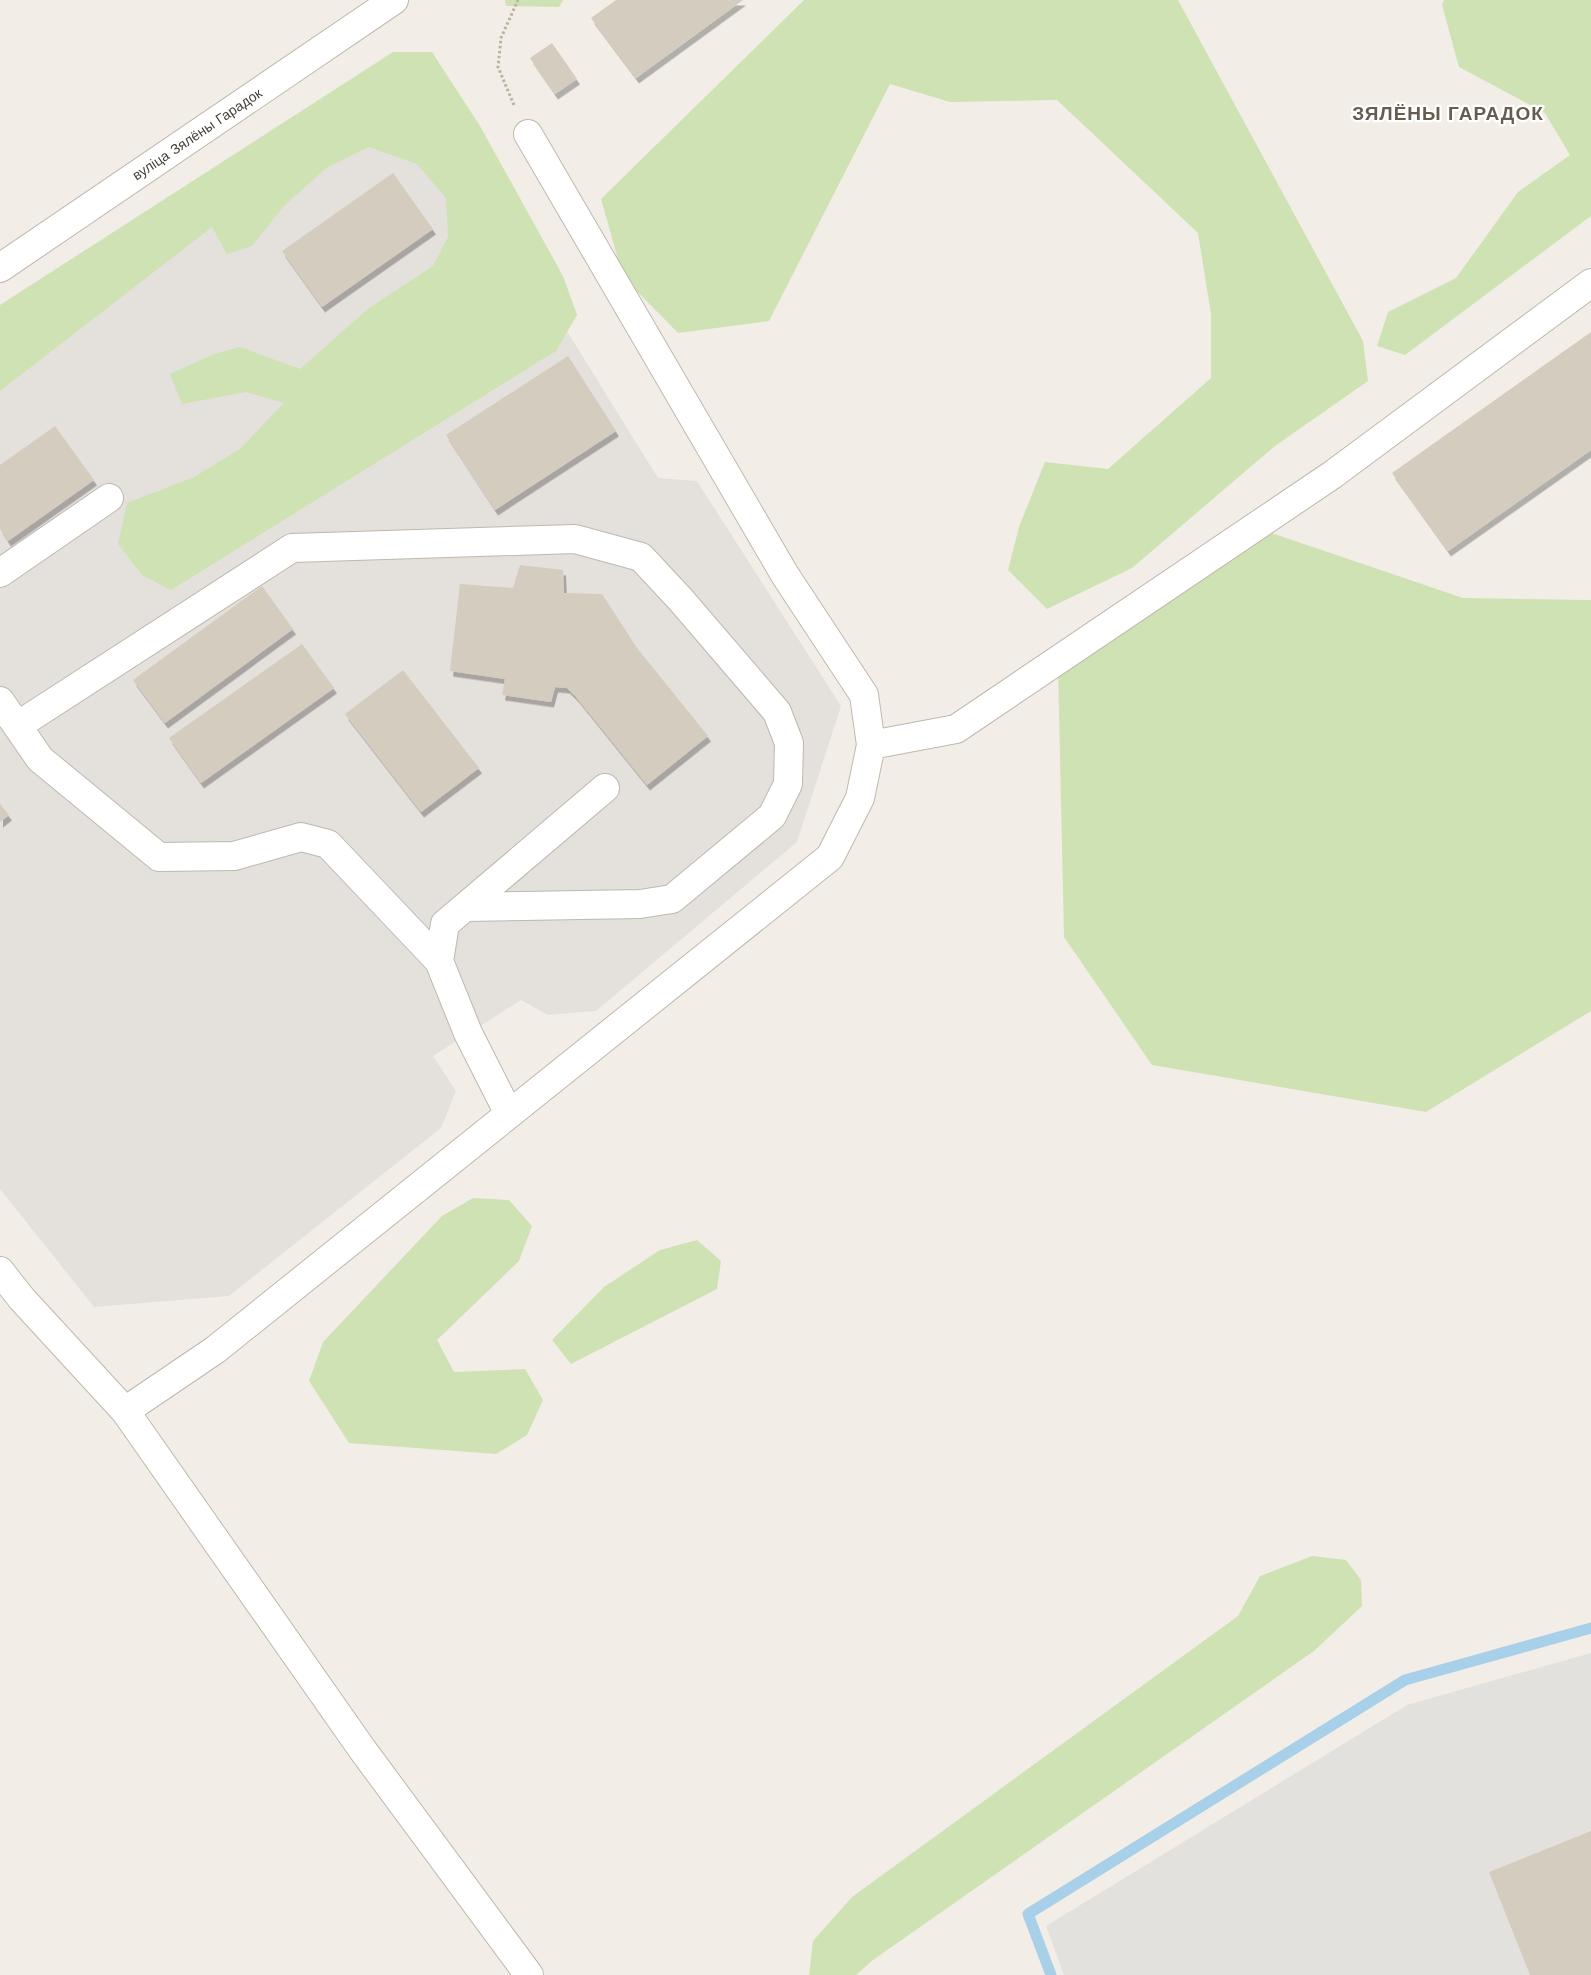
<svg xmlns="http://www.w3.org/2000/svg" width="1591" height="1975" font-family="'Work Sans',sans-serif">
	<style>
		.industrial { fill: #e4e0dc }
		.green { fill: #cee2b4 }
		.parking { fill: #e3e1de }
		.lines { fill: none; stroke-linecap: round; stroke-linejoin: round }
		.stream { stroke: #a9d0e9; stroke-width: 11 }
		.building { fill: #d5ccc0; filter: url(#shadow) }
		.minor-casing { stroke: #bfb8ad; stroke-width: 30 }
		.path { stroke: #bcb19d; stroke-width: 3; stroke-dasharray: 2.5 2.5; stroke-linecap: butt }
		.minor { stroke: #fff; stroke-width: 28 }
		.labels { text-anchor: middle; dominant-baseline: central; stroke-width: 4.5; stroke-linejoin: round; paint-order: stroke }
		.street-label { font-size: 14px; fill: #443e37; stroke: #fff }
		.district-label { font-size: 19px; font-weight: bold; letter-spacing: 1px; fill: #665c4f; stroke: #fff }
	</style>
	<defs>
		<filter id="shadow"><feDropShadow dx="3" dy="5.5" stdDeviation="0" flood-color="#0004"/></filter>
	</defs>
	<rect width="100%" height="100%" fill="#f2eee7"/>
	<path class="industrial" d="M402 65 658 478 697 481 841 706 797 842 596 1011 548 1015 521 1000 433 1056 456 1091 441 1128 229 1296 94 1307 0 1189V347Z"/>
	<path class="green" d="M505 0H563L559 7 506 6Z
		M804 0H1178L1363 341 1368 381 1275 446 1132 568 1047 609 1008 570 1019 527 1045 462 1108 469 1211 378V314L1198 233 1057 100 950 102 890 84 769 321 678 333 623 277 601 199Z
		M1444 0H1591V216L1405 355 1377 346 1388 312 1456 278 1518 192 1570 155 1545 113 1459 67 1442 5Z
		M393 52H432L480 126 563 276 577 315 556 351 171 590 142 575 118 544 127 503 194 477 240 449 284 403 246 392 182 404 170 374 214 354 240 347 300 369 369 308 433 266 448 237 446 198 417 164 369 147 326 168 283 207 252 246 227 254 212 227 0 391V305Z
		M1260 529 1463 598 1591 600V1011L1426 1112 1152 1065 1064 937 1058 666Z
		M473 1198 509 1200 532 1226 519 1261 437 1340 454 1372 525 1369 543 1400 527 1435 496 1454 349 1443 309 1381 323 1342 442 1216Z
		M697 1240 721 1261 717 1289 571 1364 552 1340 604 1287 660 1250Z
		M1312 1556 1346 1560 1361 1580 1362 1606 1314 1651 873 1960 856 1975H809L813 1941 852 1897 1238 1616 1260 1576Z"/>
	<path class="parking" d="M1591 1653V1975H1064L1046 1926 1407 1705Z"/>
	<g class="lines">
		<path class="stream" d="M1051 1975 1028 1914 1405 1680 1591 1628"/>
	</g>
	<path class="building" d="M616 0H743L636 78 591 18Z
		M552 43 577 79 555 94 530 58Z
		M393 173 433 229 322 307 282 251Z
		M1591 332V450L1448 551 1392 473Z
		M568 356 616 431 495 510 446 435Z
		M55 426 94 480 8 541 0 529V465Z
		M520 565 563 570 564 593 602 594 637 648 708 736 647 785 576 697 567 688 555 687 551 702 502 695 505 679 450 671 460 584 513 588Z
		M262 586 293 629 165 723 133 680Z
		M302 644 334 688 201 783 169 738Z
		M403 670 479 768 421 812 345 714Z
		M0 804 9 815 0 822Z
		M1591 1831V1975H1530L1489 1872Z"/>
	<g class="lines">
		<g class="minor-casing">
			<path id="minor" d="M0 268 394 0
				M0 573 109 498
				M0 701 40 759 159 857 234 856 301 837 328 844 439 961
				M17 726 292 548 575 539 641 557 681 600 777 712 789 743 788 784 772 816 672 899 640 904 465 907
				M871 745 956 729 1332 475 1591 283
				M509 1114 468 1033 439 961 445 924 605 788
				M0 1271 22 1299 125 1411 362 1749 529 1975
				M125 1411 215 1350 830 857 860 798 871 745 864 695 785 575 528 134"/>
		</g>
		<path class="path" d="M514 105 498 67 501 38 518 0"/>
		<use href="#minor" class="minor"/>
	</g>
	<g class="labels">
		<g class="street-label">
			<text transform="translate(197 134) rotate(-34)">вуліца Зялёны Гарадок</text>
		</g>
		<g class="district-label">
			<text x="1448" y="113">ЗЯЛЁНЫ ГАРАДОК</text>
		</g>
	</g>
</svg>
